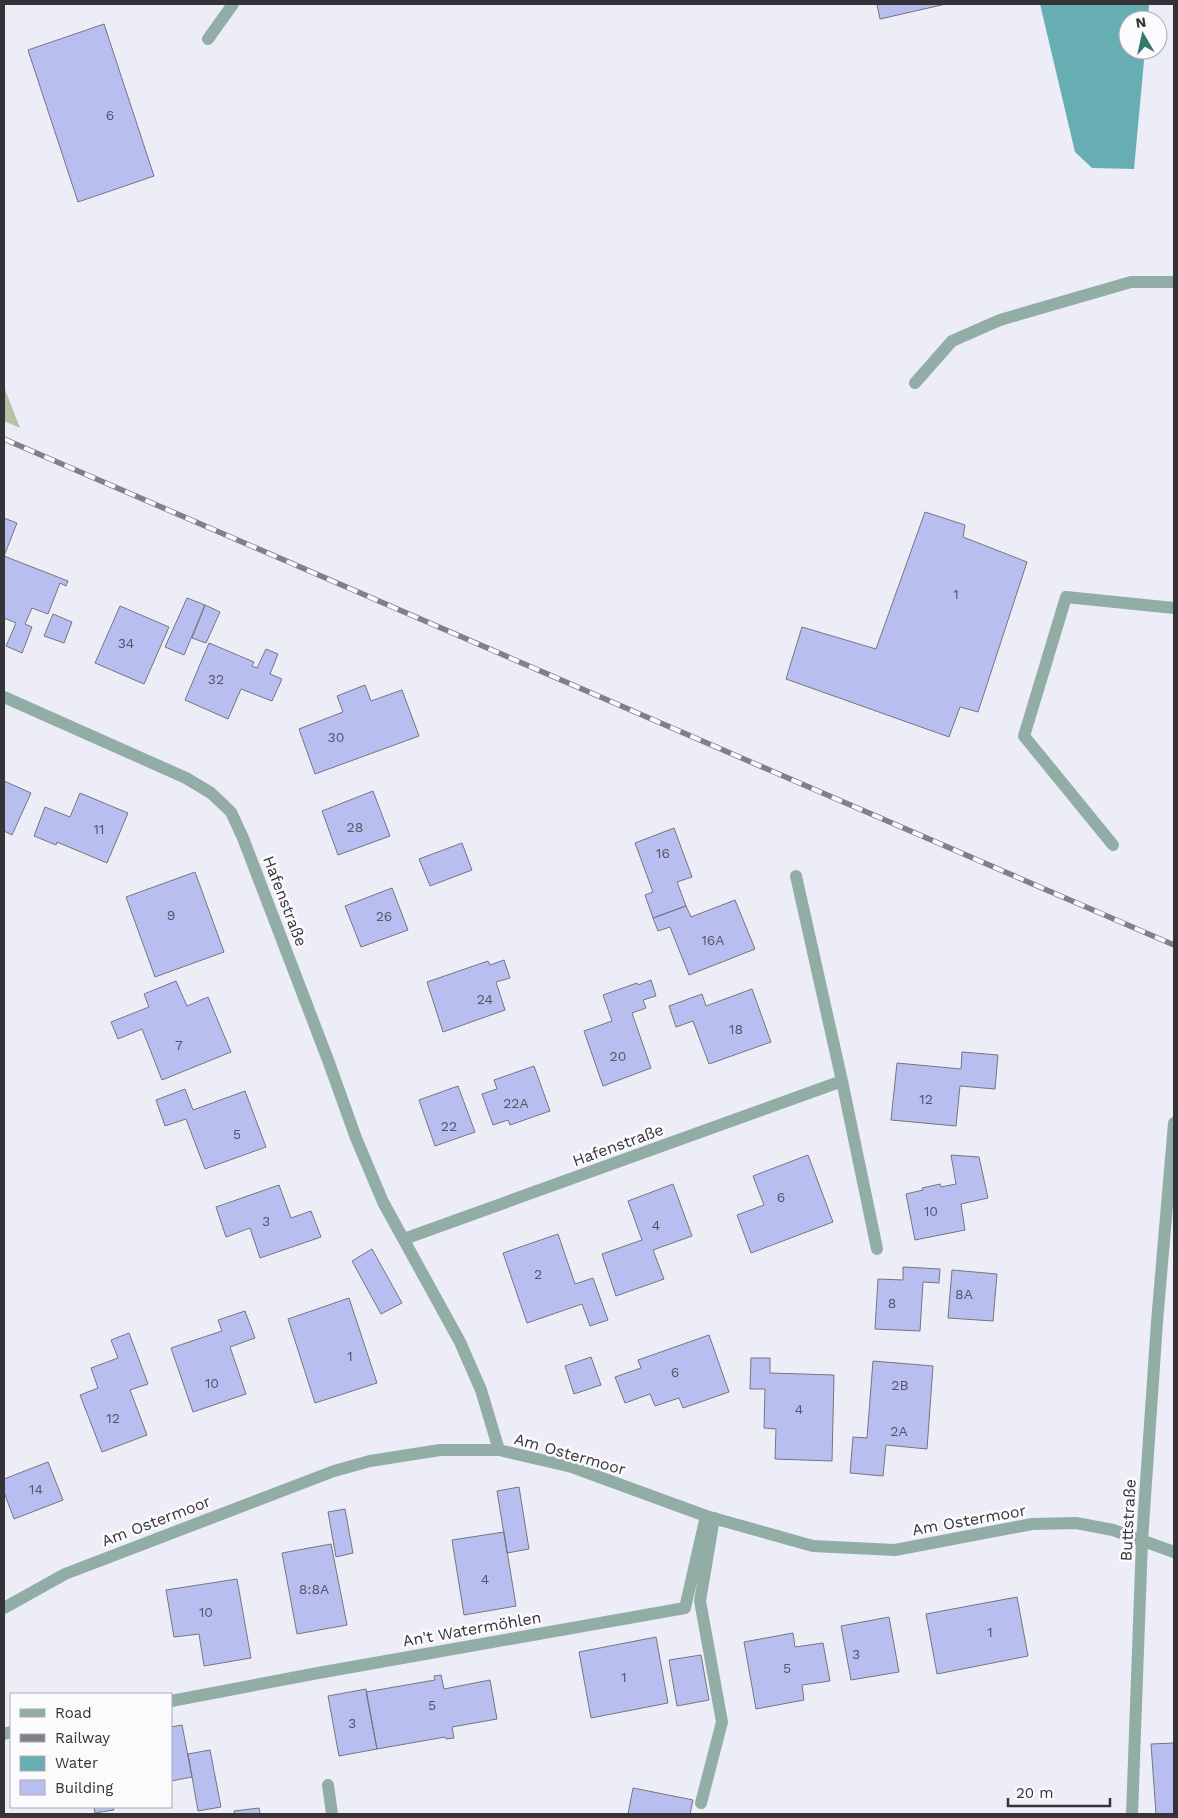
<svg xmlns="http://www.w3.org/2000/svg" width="1178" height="1818" font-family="'Work Sans',sans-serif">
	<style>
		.green { fill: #b5c4a6 }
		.water { fill: #67aeb2 }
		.building { fill: #b9bef1; stroke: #75767e }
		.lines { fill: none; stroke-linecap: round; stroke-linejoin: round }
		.minor { stroke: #91ada6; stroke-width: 12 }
		.rail-casing { stroke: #808087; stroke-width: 5.5 }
		.rail { stroke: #fbfbfd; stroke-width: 4; stroke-dasharray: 11; stroke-linecap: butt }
		.labels { text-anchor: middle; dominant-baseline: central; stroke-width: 5; stroke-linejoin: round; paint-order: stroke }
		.number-label { font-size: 14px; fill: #555666 }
		.street-label { font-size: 16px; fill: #343438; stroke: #fbfbfd }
	</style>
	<rect width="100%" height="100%" fill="#ecedf7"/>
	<path class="green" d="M4 387 20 428 4 421Z"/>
	<path class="water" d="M1040 4H1149L1148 20H1128V50H1145L1134 169 1092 168 1075 152Z"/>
	<path class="building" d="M877 4H946L880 19Z
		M104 24 154 176 78 202 28 50Z
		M925 512 965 525 963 537 1027 562 978 712 960 707 949 737 786 679 802 627 876 649Z
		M4 518 17 523 4 556 68 581 66 586 60 583 48 614 32 608 25 624 32 627 22 653 6 646 16 623 4 618Z
		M187 598 205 605 184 655 165 647Z
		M205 605 220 612 206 643 192 638Z
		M120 606 169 627 144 684 95 663Z
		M53 614 72 622 64 643 44 636Z
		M209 643 254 662 252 666 257 668 266 649 278 654 270 674 282 679 272 701 241 689 228 719 185 700Z
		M365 685 371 701 402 690 419 736 315 774 299 729 343 712 337 696Z
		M4 781 31 793 12 835 4 831Z
		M373 791 390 836 338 855 322 811Z
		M80 793 128 813 107 863 57 842 56 845 34 836 45 807 70 817Z
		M674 828 692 877 677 882 686 906 653 918 645 895 653 892 635 843Z
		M462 843 472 870 430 886 419 859Z
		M195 872 224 952 155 977 126 897Z
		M392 888 408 930 361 947 345 906Z
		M735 900 755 949 689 975 670 927 658 931 653 918 686 906 691 917Z
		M504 960 510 978 496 982 505 1010 443 1032 427 982 488 961 490 965Z
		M651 980 656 996 643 1000 646 1008 632 1013 651 1068 603 1086 584 1031 612 1021 603 995 637 983 638 985Z
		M176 981 187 1006 208 997 231 1052 162 1080 142 1029 118 1039 111 1022 149 1007 144 994Z
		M752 989 771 1042 709 1064 693 1021 676 1027 669 1006 702 994 706 1006Z
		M962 1052 998 1055 995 1089 960 1086 956 1126 891 1120 897 1063 961 1069Z
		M534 1066 550 1111 510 1125 508 1120 493 1125 482 1094 497 1089 494 1080Z
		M458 1086 475 1132 435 1146 419 1100Z
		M185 1089 193 1110 245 1091 266 1147 205 1169 186 1119 165 1126 156 1100Z
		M808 1155 833 1222 751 1253 737 1215 764 1205 753 1176Z
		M951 1155 979 1157 988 1198 961 1204 965 1230 915 1240 906 1194 923 1190 922 1188 940 1184 941 1187 956 1184Z
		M673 1184 692 1236 653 1250 664 1279 616 1296 602 1254 642 1240 628 1201Z
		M279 1185 291 1218 311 1211 321 1237 260 1258 250 1228 226 1237 216 1207Z
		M558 1234 575 1284 593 1278 608 1320 590 1326 582 1304 527 1323 503 1253Z
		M372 1249 402 1303 381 1314 352 1261Z
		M903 1267 940 1269 939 1283 923 1282 920 1331 875 1329 878 1279 903 1280Z
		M952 1270 997 1274 993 1321 948 1318Z
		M349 1298 377 1383 315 1403 288 1319Z
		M245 1311 255 1338 230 1347 246 1394 193 1412 171 1348 222 1331 218 1320Z
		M129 1333 148 1384 130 1390 147 1435 102 1452 80 1395 98 1388 91 1368 118 1358 111 1340Z
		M709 1335 729 1392 683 1408 679 1398 655 1406 650 1394 625 1403 615 1377 641 1368 638 1360Z
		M591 1357 601 1385 574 1394 565 1366Z
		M751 1358H770V1373L834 1375 832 1461 775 1459 776 1429 764 1428 765 1389H750Z
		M873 1361 933 1366 927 1449 886 1445 883 1476 850 1473 853 1437 867 1438Z
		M48 1462 63 1500 14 1519 4 1492V1479Z
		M519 1487 529 1549 507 1553 497 1491Z
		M345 1509 353 1553 336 1557 328 1512Z
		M504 1532 516 1606 464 1615 452 1540Z
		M331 1544 347 1625 297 1634 282 1553Z
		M237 1579 251 1658 204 1666 199 1634 174 1637 166 1590Z
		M1017 1597 1028 1656 937 1674 926 1614Z
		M889 1617 899 1672 851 1680 841 1626Z
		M793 1633 795 1647 823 1643 830 1681 802 1685 804 1700 756 1709 744 1642Z
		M656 1637 668 1703 591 1718 579 1652Z
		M701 1655 709 1700 677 1706 669 1660Z
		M441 1675 444 1689 490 1680 497 1719 452 1727 454 1738 446 1739 445 1737 377 1749 366 1692 435 1680 434 1676Z
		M366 1689 377 1749 339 1756 328 1696Z
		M182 1725 192 1777 171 1781V1727Z
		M1174 1743V1814H1156L1151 1744Z
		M210 1750 221 1807 198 1811 188 1754Z
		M633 1788 693 1800 690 1814H628Z
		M94 1807H113L114 1810 95 1813Z
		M259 1808 260 1814H235L234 1811Z"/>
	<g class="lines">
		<path class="minor" d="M208 39 233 4
			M915 383 952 341 1000 320 1131 282H1174
			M4 697 186 778 211 793 231 812 243 838 328 1060 356 1138 383 1202 460 1342 481 1390 499 1450
			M1113 845 1024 736 1066 597 1174 608
			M842 1081 877 1249
			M404 1239 842 1081 796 876
			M4 1608 65 1574 334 1471 370 1461 440 1450H499L572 1467 706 1516 813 1546 895 1550 1032 1524 1076 1523 1113 1530 1174 1552
			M171 1701 318 1673 685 1608 706 1516
			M4 1734 11 1732
			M328 1785 332 1814
			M701 1803 722 1722 700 1601 714 1518
			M1132 1814 1142 1541 1157 1322 1174 1123"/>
		<g class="rail-casing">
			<path id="rail" d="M4 439 1174 945"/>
		</g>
		<use href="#rail" class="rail"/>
	</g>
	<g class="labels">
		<g class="number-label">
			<text x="110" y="115">6</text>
			<text x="956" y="594">1</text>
			<text x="126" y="643">34</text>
			<text x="216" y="679">32</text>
			<text x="336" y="737">30</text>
			<text x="355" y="827">28</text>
			<text x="99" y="829">11</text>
			<text x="663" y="853">16</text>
			<text x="171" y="915">9</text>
			<text x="384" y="916">26</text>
			<text x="713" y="940">16A</text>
			<text x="485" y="999">24</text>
			<text x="736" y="1029">18</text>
			<text x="179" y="1045">7</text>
			<text x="618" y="1056">20</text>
			<text x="926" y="1099">12</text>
			<text x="516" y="1103">22A</text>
			<text x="449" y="1126">22</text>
			<text x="237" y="1134">5</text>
			<text x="781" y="1197">6</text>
			<text x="931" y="1211">10</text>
			<text x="266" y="1221">3</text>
			<text x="656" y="1225">4</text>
			<text x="538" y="1274">2</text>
			<text x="964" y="1294">8A</text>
			<text x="892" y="1303">8</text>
			<text x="350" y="1356">1</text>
			<text x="675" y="1372">6</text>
			<text x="212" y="1383">10</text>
			<text x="900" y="1385">2B</text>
			<text x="799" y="1409">4</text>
			<text x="113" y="1418">12</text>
			<text x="899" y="1431">2A</text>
			<text x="36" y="1489">14</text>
			<text x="485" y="1579">4</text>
			<text x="314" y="1589">8:8A</text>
			<text x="206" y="1612">10</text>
			<text x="990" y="1632">1</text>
			<text x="856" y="1654">3</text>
			<text x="787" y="1668">5</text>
			<text x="624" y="1677">1</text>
			<text x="432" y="1705">5</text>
			<text x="352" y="1723">3</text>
		</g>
		<g class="street-label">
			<text transform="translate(285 901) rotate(69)">Hafenstraße</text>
			<text transform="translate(618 1145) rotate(-20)">Hafenstraße</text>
			<text transform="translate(570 1454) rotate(16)">Am Ostermoor</text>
			<text transform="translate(969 1520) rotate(-10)">Am Ostermoor</text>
			<text transform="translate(1128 1520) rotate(-87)">Buttstraße</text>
			<text transform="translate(156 1521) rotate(-21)">Am Ostermoor</text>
			<text transform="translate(472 1629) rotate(-10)">An't Watermöhlen</text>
		</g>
	</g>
	<rect width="1178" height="1818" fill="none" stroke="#343438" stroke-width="10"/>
	<rect x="10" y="1693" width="162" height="115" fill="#fbfbfd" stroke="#ababae"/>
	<rect x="20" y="1709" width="25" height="8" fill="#91ada6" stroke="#ababae"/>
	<text x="55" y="1718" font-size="15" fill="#343438">Road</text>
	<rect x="20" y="1734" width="25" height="8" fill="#808087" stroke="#ababae"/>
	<text x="55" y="1743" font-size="15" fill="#343438">Railway</text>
	<rect x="20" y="1756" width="25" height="15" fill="#67aeb2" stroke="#ababae"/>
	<text x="55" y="1768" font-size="15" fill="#343438">Water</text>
	<rect x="20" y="1780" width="25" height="15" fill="#b9bef1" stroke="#ababae"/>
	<text x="55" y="1793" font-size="15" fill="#343438">Building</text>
	<g transform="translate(1143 35) rotate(351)"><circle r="24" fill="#fbfbfd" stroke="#ababae"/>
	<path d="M0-4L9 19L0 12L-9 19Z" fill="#367869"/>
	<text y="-8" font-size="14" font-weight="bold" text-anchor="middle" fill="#343438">N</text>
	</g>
	<path d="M1008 1798v8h102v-8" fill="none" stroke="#343438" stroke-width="2.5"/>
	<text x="1016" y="1798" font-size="15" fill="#343438" stroke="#fbfbfd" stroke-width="4" paint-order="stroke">20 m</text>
</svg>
